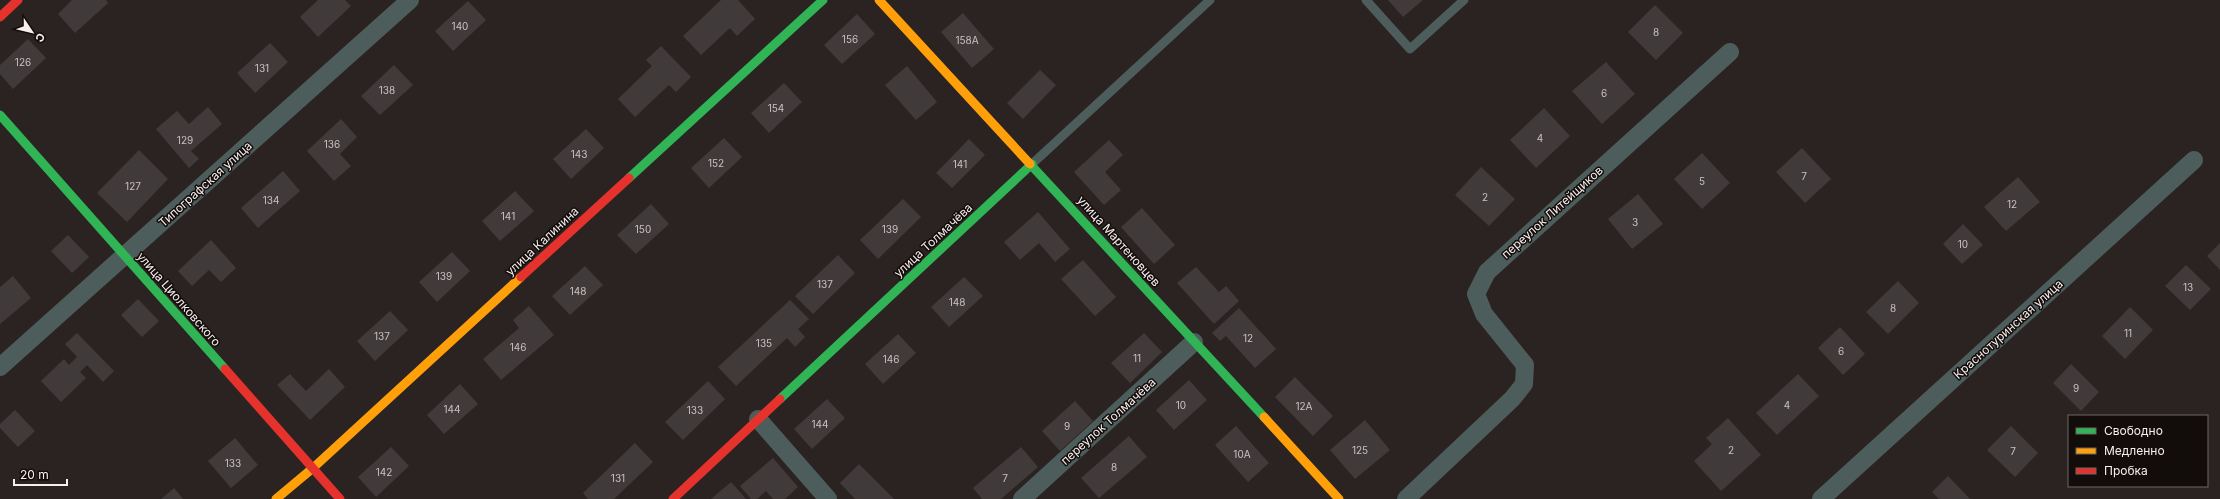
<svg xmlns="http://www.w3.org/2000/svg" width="2220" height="499" font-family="Inter,sans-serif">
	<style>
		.building { fill: #403b3a }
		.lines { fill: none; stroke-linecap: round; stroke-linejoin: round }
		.lane { stroke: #4d5d5c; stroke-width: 9 }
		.street { stroke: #4d5d5c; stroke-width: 18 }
		.fast { stroke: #30b455; stroke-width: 9 }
		.slow { stroke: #ff9f0a; stroke-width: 9 }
		.jam { stroke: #e5322d; stroke-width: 9 }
		.labels { text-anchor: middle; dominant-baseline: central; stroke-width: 3; stroke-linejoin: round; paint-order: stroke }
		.number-label { font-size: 10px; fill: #cac2c0 }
		.street-label { font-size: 12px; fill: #f8efed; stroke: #120c0b }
	</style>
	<rect width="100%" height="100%" fill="#2a2322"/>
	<path class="building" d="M72 0H106L108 3 75 33 58 14Z
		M318 0H345L351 6 318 37 300 17Z
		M721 0H738L755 19 737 36 730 28 701 55 683 36Z
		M1388 0H1423L1403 17Z
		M468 1 486 20 453 51 435 31Z
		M1655 5 1683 33 1656 60 1628 32Z
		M963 13 994 49 972 68 941 32Z
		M857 14 875 34 842 64 824 45Z
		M28 39 46 58 13 89 0 74V65Z
		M270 43 288 62 255 93 237 73Z
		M661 46 691 77 676 92 669 85 635 117 618 99 652 66 646 60Z
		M1606 62 1635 94 1602 124 1572 91Z
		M394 65 413 85 380 115 361 96Z
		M907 66 937 102 916 120 885 85Z
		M1040 70 1056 85 1023 119 1007 103Z
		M784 83 802 102 769 133 751 113Z
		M208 107 222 124 191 151 199 159 189 168 156 129 177 111 189 124Z
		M1544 108 1570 136 1536 168 1510 140Z
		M341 119 357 137 340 154 351 166 334 181 307 151Z
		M586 129 604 148 571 179 553 159Z
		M724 138 742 157 709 188 691 168Z
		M969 139 985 155 952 188 936 173Z
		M1109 140 1123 155 1105 172 1121 190 1104 205 1074 172Z
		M1802 148 1831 179 1805 203 1776 172Z
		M139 150 168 179 127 222 97 193Z
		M1702 153 1730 183 1702 209 1674 179Z
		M1481 167 1515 199 1489 226 1455 195Z
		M283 171 300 191 258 228 241 208Z
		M2018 177 2040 202 2006 231 1984 207Z
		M515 191 534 211 500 241 482 221Z
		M1638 194 1663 224 1632 249 1608 219Z
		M903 199 921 217 878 259 860 240Z
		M651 204 669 224 636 254 617 235Z
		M1142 208 1175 245 1154 264 1121 227Z
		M1038 212 1070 249 1055 262 1039 243 1020 260 1004 242Z
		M1963 224 1983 245 1962 264 1943 244Z
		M68 235 89 257 72 273 51 251Z
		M211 240 236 268 221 282 209 270 192 286 178 271Z
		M2220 243V270L2207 256Z
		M452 252 470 271 437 302 419 282Z
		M838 255 855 273 813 314 795 296Z
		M1083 260 1116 297 1095 316 1061 279Z
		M2186 265 2211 289 2190 310 2165 286Z
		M585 266 603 285 570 315 552 296Z
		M1196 267 1219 292 1226 286 1239 301 1214 324 1177 283Z
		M13 276 31 298 0 324V287Z
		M964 277 983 296 949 327 931 307Z
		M1898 281 1919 303 1888 334 1866 312Z
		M138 299 159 321 142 337 121 315Z
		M790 300 809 319 798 329 805 337 795 347 787 338 736 386 718 367Z
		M529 306 554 335 501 380 483 359 519 328 513 320Z
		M2130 307 2153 330 2125 359 2102 336Z
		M1239 308 1276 349 1255 368 1226 336 1220 341 1212 333Z
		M390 311 408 330 375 361 357 341Z
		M1840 327 1865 354 1843 375 1818 348Z
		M77 333 114 371 103 382 87 365 80 372 86 378 61 402 41 381 64 359 69 365 77 357 65 344Z
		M1144 333 1162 352 1130 383 1111 363Z
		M898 334 916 353 883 384 865 364Z
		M2071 364 2099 392 2081 411 2053 383Z
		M329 369 345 387 310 420 277 385 290 374 306 391Z
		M1798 374 1819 396 1777 435 1756 413Z
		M1295 377 1333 416 1313 436 1275 397Z
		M1189 380 1207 400 1174 430 1156 410Z
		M708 381 725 399 683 440 665 422Z
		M460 384 478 404 444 434 427 415Z
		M827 399 845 418 812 449 794 429Z
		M1075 401 1093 421 1060 451 1042 431Z
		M15 410 35 431 18 447 0 428V424Z
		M1728 418 1761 455 1721 491 1694 461 1712 444 1706 438Z
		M1365 420 1390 450 1355 479 1330 450Z
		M1236 426 1269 463 1248 482 1215 445Z
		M2011 426 2038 453 2015 477 1987 450Z
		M1129 436 1147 457 1099 498 1081 478Z
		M235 438 258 465 231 488 208 461Z
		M635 443 653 462 614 499H588L583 493Z
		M391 447 409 466 376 497 358 477Z
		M1021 447 1038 467 1001 499H982L973 488Z
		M773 458 798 487 785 499H773L766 491 757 499H751L740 486Z
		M859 464 894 499H855L840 483Z
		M1948 476 1970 499H1939L1932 492Z
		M731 482 746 499H711Z
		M174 488 183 499H161Z"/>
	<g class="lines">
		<path class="lane" d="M1366 0 1410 49 1464 0
			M1032 164 1210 0"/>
		<path class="street" d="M0 367 410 0
			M758 419 828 499
			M1022 499 1194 342
			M1406 499 1512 399 1524 384 1525 365 1484 314 1476 294 1487 272 1730 52
			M1821 499 2194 160"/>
		<path class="fast" d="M0 115 225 369
			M1030 164 1264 417
			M629 178 823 0
			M780 399 1032 164"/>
		<path class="slow" d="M879 0 1030 164
			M1264 417 1339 499
			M276 499 313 468 521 277"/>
		<path class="jam" d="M0 17 18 0
			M521 277 629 178
			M225 369 340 499
			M673 499 780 399"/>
	</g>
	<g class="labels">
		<g class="number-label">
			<text x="460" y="26">140</text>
			<text x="1656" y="32">8</text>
			<text x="850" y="39">156</text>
			<text x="967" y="40">158А</text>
			<text x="23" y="62">126</text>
			<text x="262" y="68">131</text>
			<text x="387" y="90">138</text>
			<text x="1604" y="93">6</text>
			<text x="776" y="108">154</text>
			<text x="1540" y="138">4</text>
			<text x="185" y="140">129</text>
			<text x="332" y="144">136</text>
			<text x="579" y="154">143</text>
			<text x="716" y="163">152</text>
			<text x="960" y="164">141</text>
			<text x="1804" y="176">7</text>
			<text x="1702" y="181">5</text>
			<text x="133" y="186">127</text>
			<text x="1485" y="197">2</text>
			<text x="271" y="200">134</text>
			<text x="2012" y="204">12</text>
			<text x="508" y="216">141</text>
			<text x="1635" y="222">3</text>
			<text x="643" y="229">150</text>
			<text x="890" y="229">139</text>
			<text x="1963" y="244">10</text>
			<text x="444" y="276">139</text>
			<text x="825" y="284">137</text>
			<text x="2188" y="287">13</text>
			<text x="578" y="291">148</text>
			<text x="957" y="302">148</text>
			<text x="1893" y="308">8</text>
			<text x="2128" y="333">11</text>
			<text x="382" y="336">137</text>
			<text x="1248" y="338">12</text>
			<text x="764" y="343">135</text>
			<text x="518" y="347">146</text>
			<text x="1841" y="351">6</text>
			<text x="1137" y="358">11</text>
			<text x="891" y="359">146</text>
			<text x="2076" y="388">9</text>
			<text x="1181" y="405">10</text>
			<text x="1787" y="405">4</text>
			<text x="1304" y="406">12А</text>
			<text x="452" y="409">144</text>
			<text x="695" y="410">133</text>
			<text x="820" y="424">144</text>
			<text x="1067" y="426">9</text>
			<text x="1360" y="450">125</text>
			<text x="1731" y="450">2</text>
			<text x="2013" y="451">7</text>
			<text x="1242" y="454">10А</text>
			<text x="233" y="463">133</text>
			<text x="1114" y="467">8</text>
			<text x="384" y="472">142</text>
			<text x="618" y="478">131</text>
			<text x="1005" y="478">7</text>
		</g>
		<g class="street-label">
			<text transform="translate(205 184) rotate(-42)">Типографская улица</text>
			<text transform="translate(1552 212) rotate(-42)">переулок Литейщиков</text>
			<text transform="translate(933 240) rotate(-43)">улица Толмачёва</text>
			<text transform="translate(542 241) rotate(-43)">улица Калинина</text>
			<text transform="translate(1119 241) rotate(48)">улица Мартеновцев</text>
			<text transform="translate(179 299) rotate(49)">улица Циолковского</text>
			<text transform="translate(2008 329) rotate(-42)">Краснотуринская улица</text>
			<text transform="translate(1108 421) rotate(-42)">переулок Толмачёва</text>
		</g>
	</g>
	<rect x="2068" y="415" width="140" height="72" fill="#120c0b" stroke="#6e6765"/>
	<rect x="2076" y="428" width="20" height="6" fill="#30b455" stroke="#6e6765"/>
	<text x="2104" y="435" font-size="12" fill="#f8efed">Свободно</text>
	<rect x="2076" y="448" width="20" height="6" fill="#ff9f0a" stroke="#6e6765"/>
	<text x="2104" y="455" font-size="12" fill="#f8efed">Медленно</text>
	<rect x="2076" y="468" width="20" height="6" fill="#e5322d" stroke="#6e6765"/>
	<text x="2104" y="475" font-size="12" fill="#f8efed">Пробка</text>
	<g transform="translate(32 32) rotate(125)" stroke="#120c0b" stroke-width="3" paint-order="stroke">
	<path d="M0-3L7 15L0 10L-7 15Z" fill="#f8efed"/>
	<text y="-6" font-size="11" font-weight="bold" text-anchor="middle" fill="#f8efed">С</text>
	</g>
	<path d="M14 479v6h53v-6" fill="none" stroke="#f8efed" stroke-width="2"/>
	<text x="20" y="479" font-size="12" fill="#f8efed" stroke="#120c0b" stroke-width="3" paint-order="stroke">20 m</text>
</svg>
